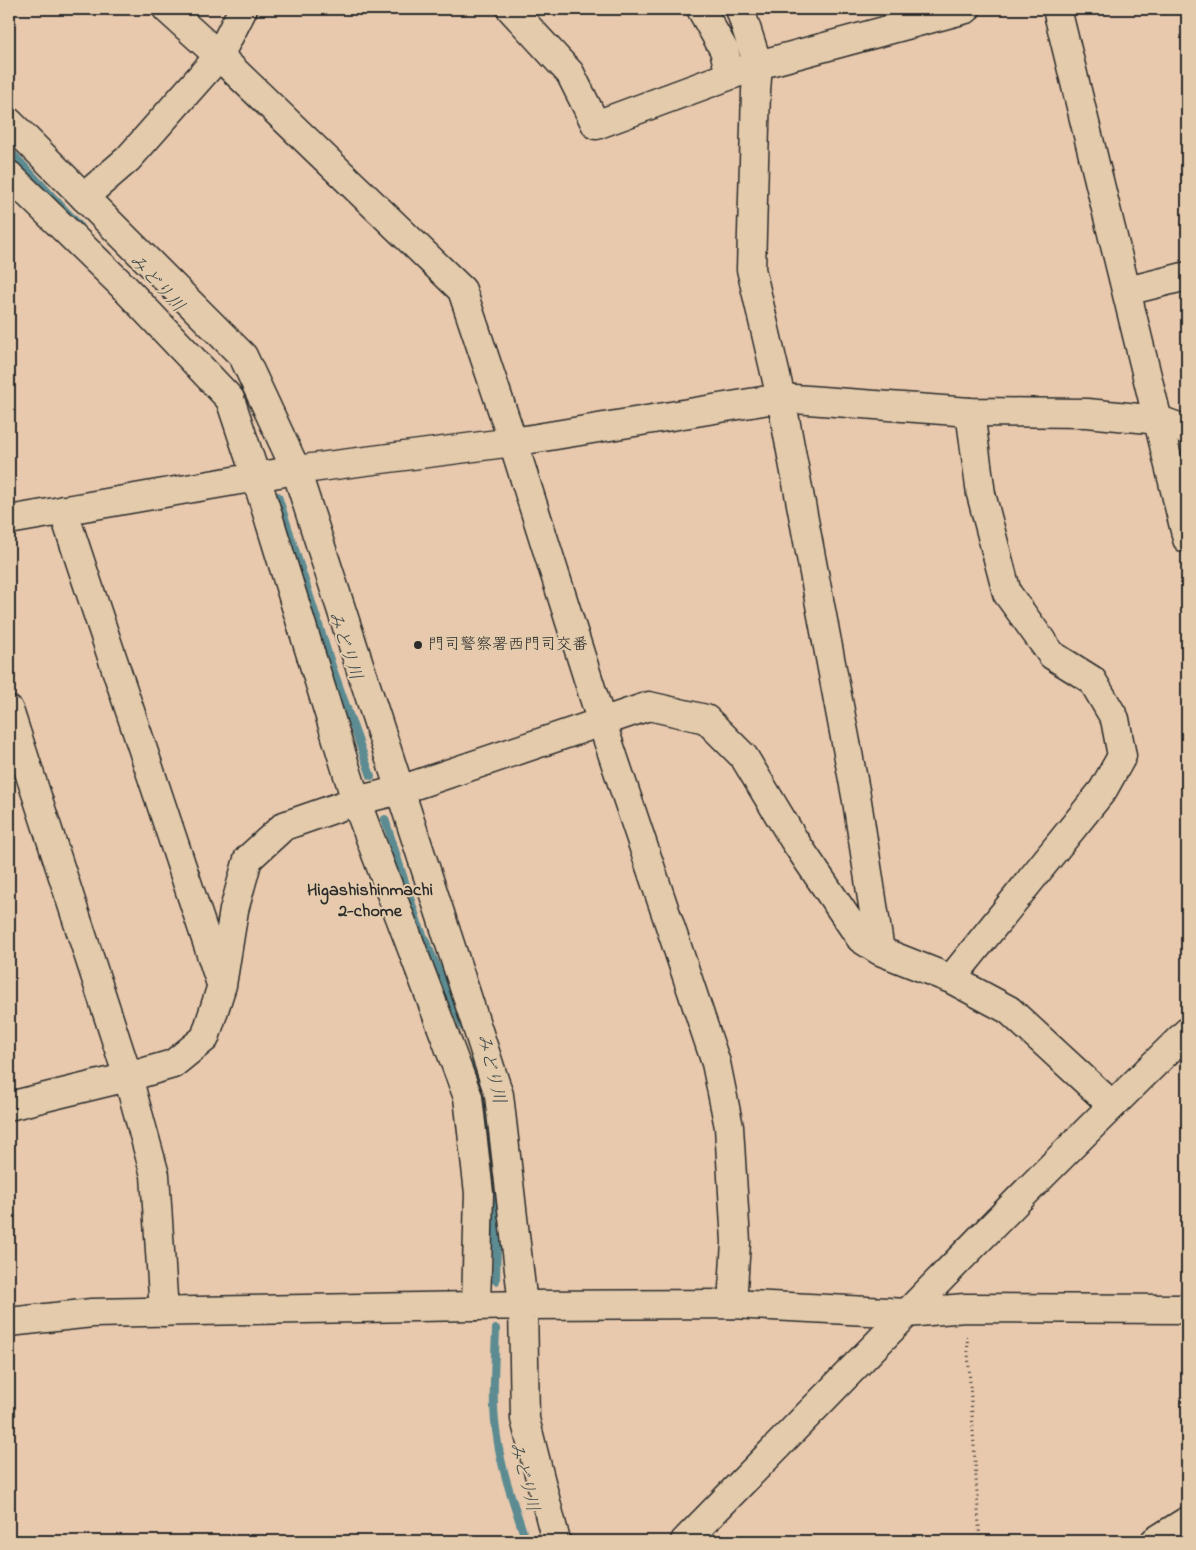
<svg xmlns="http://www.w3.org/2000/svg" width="1196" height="1550" font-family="'Indie Flower','Klee One',sans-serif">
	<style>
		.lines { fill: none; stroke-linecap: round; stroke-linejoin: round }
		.stream { stroke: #5c8c92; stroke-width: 8 }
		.street-casing { stroke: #2b2b2b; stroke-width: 31 }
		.secondary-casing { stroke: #2b2b2b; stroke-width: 31 }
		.path { stroke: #2b2b2b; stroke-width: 3; stroke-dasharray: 1 4; stroke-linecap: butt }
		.street { stroke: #e3cbac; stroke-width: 28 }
		.secondary { stroke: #e3cbac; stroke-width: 28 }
		.poi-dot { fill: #2b2b2b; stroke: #e3cbac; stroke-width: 2 }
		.labels { text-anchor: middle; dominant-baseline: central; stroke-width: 4; stroke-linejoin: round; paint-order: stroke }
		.poi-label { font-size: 16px; fill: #2b2b2b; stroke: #e3cbac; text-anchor: start }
		.water-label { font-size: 18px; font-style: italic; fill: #374345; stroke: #e3cbac }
		.neighbourhood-label { font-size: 18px; font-weight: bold; fill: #2b2b2b; stroke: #e3cbac }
	</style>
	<rect width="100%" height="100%" fill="#e8c9ad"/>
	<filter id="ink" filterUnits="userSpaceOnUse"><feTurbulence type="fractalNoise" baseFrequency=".02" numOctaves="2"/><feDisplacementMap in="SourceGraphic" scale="10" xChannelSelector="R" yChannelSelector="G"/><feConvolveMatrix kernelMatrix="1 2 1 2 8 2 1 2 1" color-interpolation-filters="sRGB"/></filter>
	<g filter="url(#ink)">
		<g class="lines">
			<path class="stream" d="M1185 9 1187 16
				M9 150 79 225
				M278 496 332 666 371 776
				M385 819 418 923 463 1027
				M475 1061 491 1141 497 1246 496 1281
				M496 1329C495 1365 491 1402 497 1437 502 1473 515 1507 526 1541"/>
			<g class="street-casing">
				<path id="street" d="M167 9 219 56 462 290 513 442 602 723 716 1063 729 1127 736 1242 732 1304
					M511 9 570 73 596 125 758 65 966 9
					M701 9 724 50 730 75
					M740 9 758 65 756 91 751 269 781 398 857 801 880 951 951 979 1009 1010 1112 1105
					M9 175 123 286 230 399 256 477 356 801 468 1097 479 1193 476 1306
					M84 197 128 159 219 56 243 9
					M1127 291 1187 276
					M1159 420 1187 430
					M63 510 220 981
					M9 520 296 470
					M9 710 128 1077 155 1175 164 1312
					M951 979 1103 790 1122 756 1115 719 1092 680 1052 655 1007 593 981 494 970 412
					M9 1106 128 1077 173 1064 205 1038 222 985 234 910 248 859 284 826 356 801 400 790 649 706 706 719 744 757 794 840 861 939 880 951
					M685 1541C851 1371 1016 1199 1187 1032
					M1155 1541 1187 1521"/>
			</g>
			<g class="secondary-casing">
				<path id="secondary" d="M1057 9 1187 539
					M9 122 243 356 296 470 499 1095 523 1305 525 1419 556 1541
					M296 470 513 442 781 398 970 412 1087 413 1159 420
					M9 1322 92 1313 523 1305 732 1304 907 1313 965 1308 1187 1309"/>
			</g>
			<path class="path" d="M967 1336 980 1541"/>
			<use href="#street" class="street"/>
			<use href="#secondary" class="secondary"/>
		</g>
	</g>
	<circle class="poi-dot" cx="418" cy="645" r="5"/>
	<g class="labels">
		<g class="poi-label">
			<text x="428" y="645">門司警察署西門司交番</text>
		</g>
		<g class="water-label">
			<text transform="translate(156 284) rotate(47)">みどり川</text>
			<text transform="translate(344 646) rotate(71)">みどり川</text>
			<text transform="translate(490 1069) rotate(76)">みどり川</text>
			<text transform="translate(523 1477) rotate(75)">みどり川</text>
		</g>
		<g class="neighbourhood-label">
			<text x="370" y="891">Higashishinmachi<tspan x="370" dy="21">2-chome</tspan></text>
		</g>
	</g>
	<rect width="1196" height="1550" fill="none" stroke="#e3cbac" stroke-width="30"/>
	<rect x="15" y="15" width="1166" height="1520" fill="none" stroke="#2b2b2b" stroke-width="2" filter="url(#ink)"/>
</svg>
